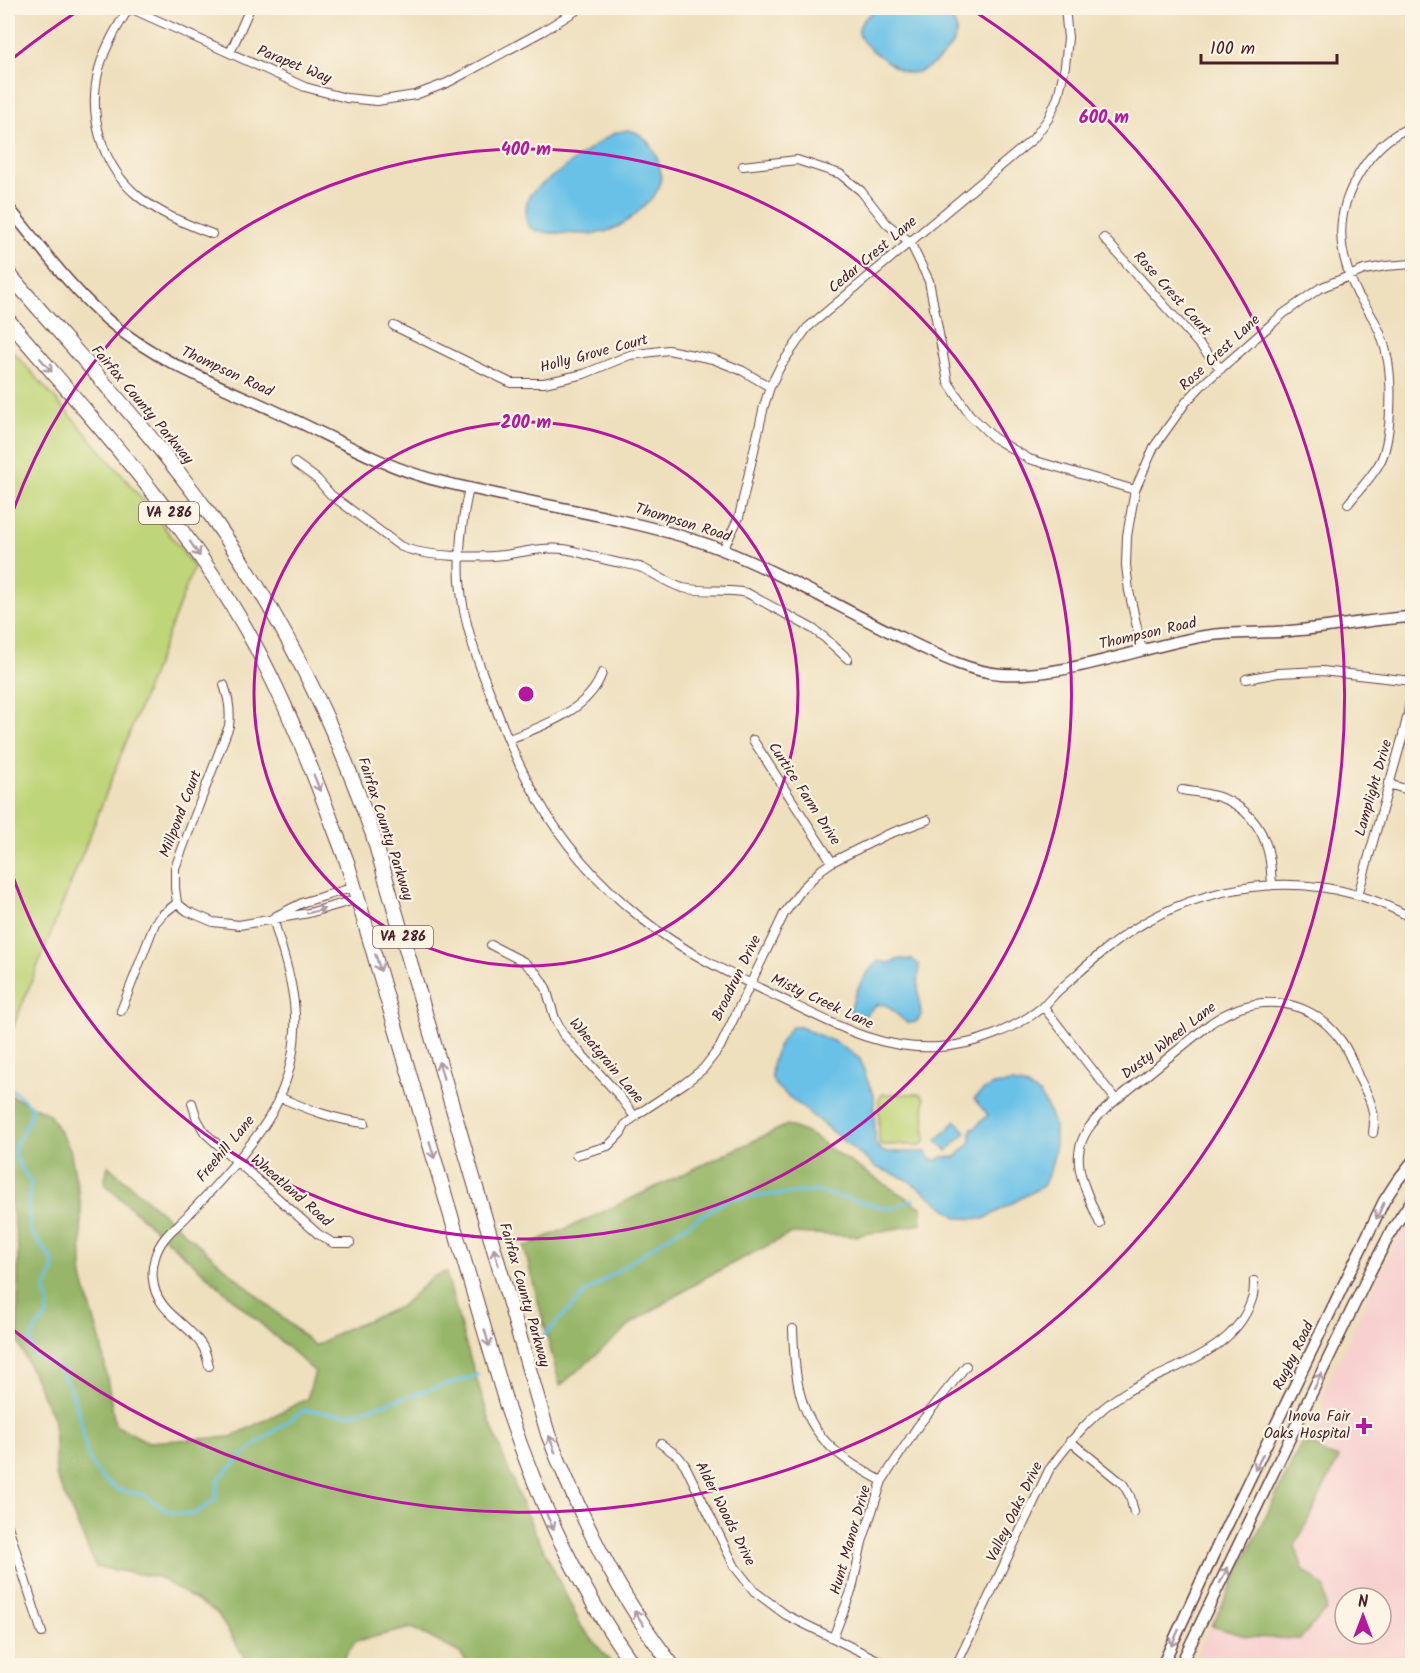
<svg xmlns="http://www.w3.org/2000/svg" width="1420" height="1673" font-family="Kalam,sans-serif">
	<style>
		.built { fill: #f7d0cf; fill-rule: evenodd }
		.green { fill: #bfd579; stroke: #847a52; stroke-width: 1.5 }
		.forest { fill: #97b669; stroke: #706a4a; stroke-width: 1.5 }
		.water { fill: #69c1e7; stroke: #5a7089; stroke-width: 1.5 }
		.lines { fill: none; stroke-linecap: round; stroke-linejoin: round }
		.stream { stroke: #69c1e7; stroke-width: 3 }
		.street-casing { stroke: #633c41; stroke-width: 10 }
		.secondary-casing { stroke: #633c41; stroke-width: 13 }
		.highway-casing { stroke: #633c41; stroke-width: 16 }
		.street { stroke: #fff; stroke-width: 8 }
		.secondary { stroke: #fff; stroke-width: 10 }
		.highway { stroke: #fff; stroke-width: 14 }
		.oneway { stroke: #ae9aa0 }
		.ring { fill: none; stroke: #b5179e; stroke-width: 3 }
		.poi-dot { fill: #b5179e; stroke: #fcf5e5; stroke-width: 2 }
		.labels { text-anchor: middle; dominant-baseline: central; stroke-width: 4.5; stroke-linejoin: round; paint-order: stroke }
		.shield { fill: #fcf5e5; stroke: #7f5f63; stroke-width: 1.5 }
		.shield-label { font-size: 14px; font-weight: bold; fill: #4a1f2b }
		.street-label { font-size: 15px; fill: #4a1f2b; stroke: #fcf5e5 }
		.poi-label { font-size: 15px; fill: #4a1f2b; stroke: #fcf5e5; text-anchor: end }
		.centre { fill: #b5179e; stroke: #fcf5e5; stroke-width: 3 }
		.ring-label { font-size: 18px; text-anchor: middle; font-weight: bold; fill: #b5179e; stroke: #fcf5e5; stroke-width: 4.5; stroke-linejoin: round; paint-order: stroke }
	</style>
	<rect width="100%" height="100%" fill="#fcf5e5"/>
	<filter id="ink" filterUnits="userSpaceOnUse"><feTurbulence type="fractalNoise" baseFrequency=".0167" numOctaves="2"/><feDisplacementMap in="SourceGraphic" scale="12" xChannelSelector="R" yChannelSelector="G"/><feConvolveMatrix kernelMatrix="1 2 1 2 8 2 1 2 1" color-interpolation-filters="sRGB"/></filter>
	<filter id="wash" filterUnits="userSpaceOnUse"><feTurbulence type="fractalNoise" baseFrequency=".008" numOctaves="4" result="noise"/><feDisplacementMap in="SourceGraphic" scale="24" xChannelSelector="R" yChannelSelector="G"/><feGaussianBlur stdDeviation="1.35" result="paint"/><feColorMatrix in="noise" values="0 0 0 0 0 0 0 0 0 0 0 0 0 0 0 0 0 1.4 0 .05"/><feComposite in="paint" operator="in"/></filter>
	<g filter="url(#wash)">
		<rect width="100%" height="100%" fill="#eedfbd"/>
		<path class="built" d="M1412 1208V1665L1191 1666 1254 1536 1273 1506 1307 1445 1326 1407 1323 1403 1322 1395ZM1345 1598H1381V1634H1345Z"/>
		<path class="green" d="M8 346C72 418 138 489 194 567L90 835 8 1040Z
			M883 1094H920L924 1098 925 1142 921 1145H882L879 1142V1098Z"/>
		<path class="forest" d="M8 1094 49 1114 70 1149 81 1206 82 1278 101 1343 115 1425 148 1442 231 1437 307 1399 315 1372 104 1184 108 1166 315 1346 343 1330 400 1307 433 1277 446 1272 464 1339 491 1425 523 1507 581 1626 613 1665H469L460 1653 412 1628 356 1641 339 1665H249L217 1613 158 1577 96 1567 56 1476 54 1420 18 1342V1248L8 1182Z
			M787 1125 811 1135 845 1159 922 1208 921 1224 854 1236 792 1233 708 1276 635 1321 560 1386 524 1247 590 1218Z
			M1301 1444H1312L1326 1454 1339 1458 1295 1546 1303 1569 1325 1588 1326 1610 1300 1639 1248 1637 1212 1626Z"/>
		<path class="water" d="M880 8H943C957 25 963 31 947 51 939 60 927 71 913 73 903 74 893 66 885 60 858 42 845 27 880 8Z
			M627 130C649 132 664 164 660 183 659 191 653 197 648 202 630 221 612 235 585 234 572 233 541 235 531 228 527 225 526 221 526 216 526 209 526 200 531 194 538 186 547 180 556 174 572 162 588 150 604 139L615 133Z
			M900 959 913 960 919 965 918 986 921 1016 916 1022 907 1023 886 1005 878 1004 864 1016H861L850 1011C857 987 861 979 878 961L888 963Z
			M792 1027H800L837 1043 860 1059 867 1080 874 1095 875 1143 883 1152H926C929 1158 932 1160 939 1160L942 1157H956L971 1142V1131L972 1128 974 1129 988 1115 974 1099 984 1090 993 1085 1012 1083 1023 1085 1040 1094 1049 1111 1055 1128V1150L1050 1171 1043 1186 984 1219 958 1218 926 1193 906 1179 876 1167 777 1087C775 1084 773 1082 772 1078 769 1064 781 1036 792 1027Z
			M956 1121 966 1132 947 1151 937 1140Z"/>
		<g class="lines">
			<path class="stream" d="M8 1087 19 1095 32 1108 29 1120 15 1146 14 1152 15 1157 31 1183 28 1203 30 1231 51 1258 54 1267 45 1291 49 1302 46 1318 38 1325 30 1341 32 1352 36 1356 56 1365 71 1389 81 1421 87 1455 101 1478 118 1490 144 1495 169 1512 193 1515 215 1500 219 1478 256 1444 304 1410 347 1415 478 1375
				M544 1336 585 1293 651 1248 728 1199 816 1191 891 1209 913 1199"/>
		</g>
	</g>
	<g filter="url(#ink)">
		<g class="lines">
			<g class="street-casing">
				<path id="street" d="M129 8C117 27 105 47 99 69 87 115 102 167 139 197 160 214 187 224 212 234
					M130 8 305 87 346 98 377 101 415 95 447 83 543 31 580 8
					M230 53 250 8
					M743 166 797 160 840 174 861 191 887 224 910 242 929 281 948 382 969 414 994 438 1029 459 1135 490
					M1104 238 1221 369
					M394 326 511 383H544L584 374 630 355 668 350 713 359 743 371 770 387
					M295 463 317 479 331 495 400 546C424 557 478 558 504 555 524 552 542 547 563 549 579 551 595 558 611 561 622 564 632 564 642 568 656 574 668 584 683 588 704 593 726 588 747 593L813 629 825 638 848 659
					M469 488C462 519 458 549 460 581 463 622 477 660 492 698 504 731 518 765 536 796 562 843 599 884 641 918 683 952 732 975 780 998 832 1023 879 1051 939 1047 976 1045 1015 1029 1044 1006 1049 1001 1053 996 1058 991 1073 978 1088 964 1104 951 1173 893 1270 870 1357 895 1376 900 1395 909 1412 918
					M1348 504C1358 491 1371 478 1379 464 1392 443 1392 385 1388 361 1385 344 1378 325 1368 310 1365 305 1361 300 1358 295 1337 252 1334 215 1359 174 1372 152 1388 135 1412 127
					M723 550 739 517 764 406 770 387 781 365 807 328 1033 139 1048 119 1058 97 1065 66 1068 38 1065 8
					M1142 650 1129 591 1126 565 1127 536 1135 490 1154 447 1186 402 1201 386 1283 314 1320 288 1364 270 1386 266 1412 264
					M1246 679 1278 673 1322 671 1412 681
					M509 739C541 727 590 710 602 673
					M753 740 832 862
					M1388 784 1412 791
					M1182 790C1194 792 1207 793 1219 797 1244 805 1262 826 1268 851 1271 862 1271 874 1272 884
					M1358 895 1402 739 1408 714 1412 687
					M177 903 187 911 213 922 239 925 309 913 358 899
					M276 916 304 902 355 887
					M491 945 524 962 537 974 546 988 555 1019 563 1034 617 1093 635 1117
					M1043 1006 1116 1100
					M121 1011 155 923 162 915 177 903 175 888V868L229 726C231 711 229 699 224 685
					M279 1097C307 1109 335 1120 365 1123
					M192 1103 197 1119 205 1133 318 1234 333 1243H350
					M576 1155 608 1146 621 1133 625 1125 638 1114 685 1083 703 1069 720 1047 784 914 802 889 822 869 832 862 886 835 927 820
					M1100 1224C1076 1168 1062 1144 1116 1100L1211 1023C1254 993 1306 995 1339 1038 1348 1049 1353 1063 1358 1076 1368 1095 1377 1111 1373 1133
					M793 1329C795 1377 797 1421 839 1454 852 1465 867 1473 882 1481
					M209 1366C207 1359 206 1350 201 1344 186 1321 156 1312 153 1280 151 1265 156 1249 165 1238 172 1229 181 1223 188 1215 214 1188 247 1152 267 1121 284 1094 294 1061 295 1030 297 991 283 954 273 918
					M1070 1441 1123 1484 1130 1496 1134 1512
					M661 1444 678 1456 685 1465 735 1567 754 1591 786 1615 890 1666
					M8 1526 42 1633
					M833 1638 852 1589 862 1542 882 1481 918 1426 966 1366
					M956 1666 1049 1470C1072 1439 1093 1412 1126 1392 1170 1366 1234 1354 1252 1299 1254 1294 1254 1287 1254 1281"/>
			</g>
			<g class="secondary-casing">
				<path id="secondary" d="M8 207C41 247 70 288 110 322 161 365 227 388 286 416 338 440 387 469 443 482 498 495 553 506 609 518 646 526 684 535 720 549 782 573 840 608 900 637 932 652 965 671 1001 674 1066 678 1140 647 1205 636 1233 631 1262 634 1290 631 1331 628 1371 619 1412 617
					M1162 1666 1221 1538 1384 1201 1397 1181 1412 1162
					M1180 1666 1370 1272 1392 1230 1412 1200"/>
			</g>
			<g class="highway-casing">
				<path id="highway" d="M8 273C76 353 150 430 211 516 281 614 334 722 373 835L548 1434C580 1516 618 1596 673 1666
					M8 320C92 419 181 515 246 629 288 703 317 783 347 862L508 1410C539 1501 577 1587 634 1666"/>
			</g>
			<use href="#street" class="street"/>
			<use href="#secondary" class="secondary"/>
			<use href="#highway" class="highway"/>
		</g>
		<defs><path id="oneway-shaft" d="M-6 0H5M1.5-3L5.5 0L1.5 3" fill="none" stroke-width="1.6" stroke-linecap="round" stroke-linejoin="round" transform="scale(1.5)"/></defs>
		<g class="oneway">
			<use href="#oneway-shaft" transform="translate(46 365) rotate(49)"/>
			<use href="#oneway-shaft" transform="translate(195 549) rotate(56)"/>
			<use href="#oneway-shaft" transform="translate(317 783) rotate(68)"/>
			<use href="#oneway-shaft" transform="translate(316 911) rotate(-15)"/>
			<use href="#oneway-shaft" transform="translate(378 963) rotate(73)"/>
			<use href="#oneway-shaft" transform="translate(441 1070) rotate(-106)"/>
			<use href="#oneway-shaft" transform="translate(432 1150) rotate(74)"/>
			<use href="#oneway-shaft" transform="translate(1380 1211) rotate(115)"/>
			<use href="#oneway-shaft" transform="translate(496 1257) rotate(-106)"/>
			<use href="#oneway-shaft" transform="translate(487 1338) rotate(74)"/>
			<use href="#oneway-shaft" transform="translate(1318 1381) rotate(-64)"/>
			<use href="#oneway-shaft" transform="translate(552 1444) rotate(-111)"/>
			<use href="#oneway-shaft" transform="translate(1259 1462) rotate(116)"/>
			<use href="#oneway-shaft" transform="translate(550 1522) rotate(66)"/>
			<use href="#oneway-shaft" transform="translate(1224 1575) rotate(-64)"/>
			<use href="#oneway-shaft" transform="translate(639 1618) rotate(-123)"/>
			<use href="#oneway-shaft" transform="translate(1175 1638) rotate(115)"/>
		</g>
	</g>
	<g class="ring">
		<circle cx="526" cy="694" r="272"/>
		<path d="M8 526A545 545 0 1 1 8 862"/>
		<path d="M12 59A817 817 0 0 1 81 9M971 9A817 817 0 1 1 12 1329"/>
	</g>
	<path class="poi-dot" d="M1361 1417h6v6h6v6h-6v6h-6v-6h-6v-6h6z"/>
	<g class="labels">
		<g class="shield">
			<rect x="139" y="502" width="60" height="22" rx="4.5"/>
			<rect x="373" y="926" width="60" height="22" rx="4.5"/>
		</g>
		<g class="shield-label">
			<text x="169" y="513">VA 286</text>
			<text x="403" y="937">VA 286</text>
		</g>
		<g class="street-label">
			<text transform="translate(294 65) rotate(22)">Parapet Way</text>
			<text transform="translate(873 255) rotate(-40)">Cedar Crest Lane</text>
			<text transform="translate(1172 294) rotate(48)">Rose Crest Court</text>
			<text transform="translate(1220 353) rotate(-43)">Rose Crest Lane</text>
			<text transform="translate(594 354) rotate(-15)">Holly Grove Court</text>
			<text transform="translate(227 372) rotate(25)">Thompson Road</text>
			<text transform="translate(142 405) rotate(50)">Fairfax County Parkway</text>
			<text transform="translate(683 523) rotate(17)">Thompson Road</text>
			<text transform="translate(1148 634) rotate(-13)">Thompson Road</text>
			<text transform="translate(1374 788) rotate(-74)">Lamplight Drive</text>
			<text transform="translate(804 794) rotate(57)">Curtice Farm Drive</text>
			<text transform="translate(181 814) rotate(-69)">Millpond Court</text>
			<text transform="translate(385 829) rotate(72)">Fairfax County Parkway</text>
			<text transform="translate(737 978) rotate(-64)">Broadrun Drive</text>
			<text transform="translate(822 1002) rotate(25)">Misty Creek Lane</text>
			<text transform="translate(1169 1041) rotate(-38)">Dusty Wheel Lane</text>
			<text transform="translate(606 1061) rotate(50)">Wheatgrain Lane</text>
			<text transform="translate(226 1149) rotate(-50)">Freehill Lane</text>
			<text transform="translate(291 1191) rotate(41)">Wheatland Road</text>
			<text transform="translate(524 1295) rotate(74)">Fairfax County Parkway</text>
			<text transform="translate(1294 1356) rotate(-64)">Rugby Road</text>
			<text transform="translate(1015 1512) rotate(-64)">Valley Oaks Drive</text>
			<text transform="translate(725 1514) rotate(63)">Alder Woods Drive</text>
			<text transform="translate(851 1540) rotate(-74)">Hunt Manor Drive</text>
		</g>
		<g class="poi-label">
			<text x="1350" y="1417">Inova Fair<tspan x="1350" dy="17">Oaks Hospital</tspan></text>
		</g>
	</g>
	<circle cx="526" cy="694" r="9" class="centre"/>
	<g class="ring-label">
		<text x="1104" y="123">600 m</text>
		<text x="526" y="155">400 m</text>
		<text x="526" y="428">200 m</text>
	</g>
	<rect width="1420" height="1673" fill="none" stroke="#fcf5e5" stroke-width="30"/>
	<g transform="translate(1363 1616)"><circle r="28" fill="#fcf5e5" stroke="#b59f9b" stroke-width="1.5"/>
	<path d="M0-4.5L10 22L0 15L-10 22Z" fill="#b5179e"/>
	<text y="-9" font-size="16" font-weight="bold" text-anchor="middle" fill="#4a1f2b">N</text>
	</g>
	<path d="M1201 54v9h136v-9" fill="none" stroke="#4a1f2b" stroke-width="3"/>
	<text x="1210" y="54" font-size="18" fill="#4a1f2b" stroke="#fcf5e5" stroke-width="4.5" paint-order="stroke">100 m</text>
</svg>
